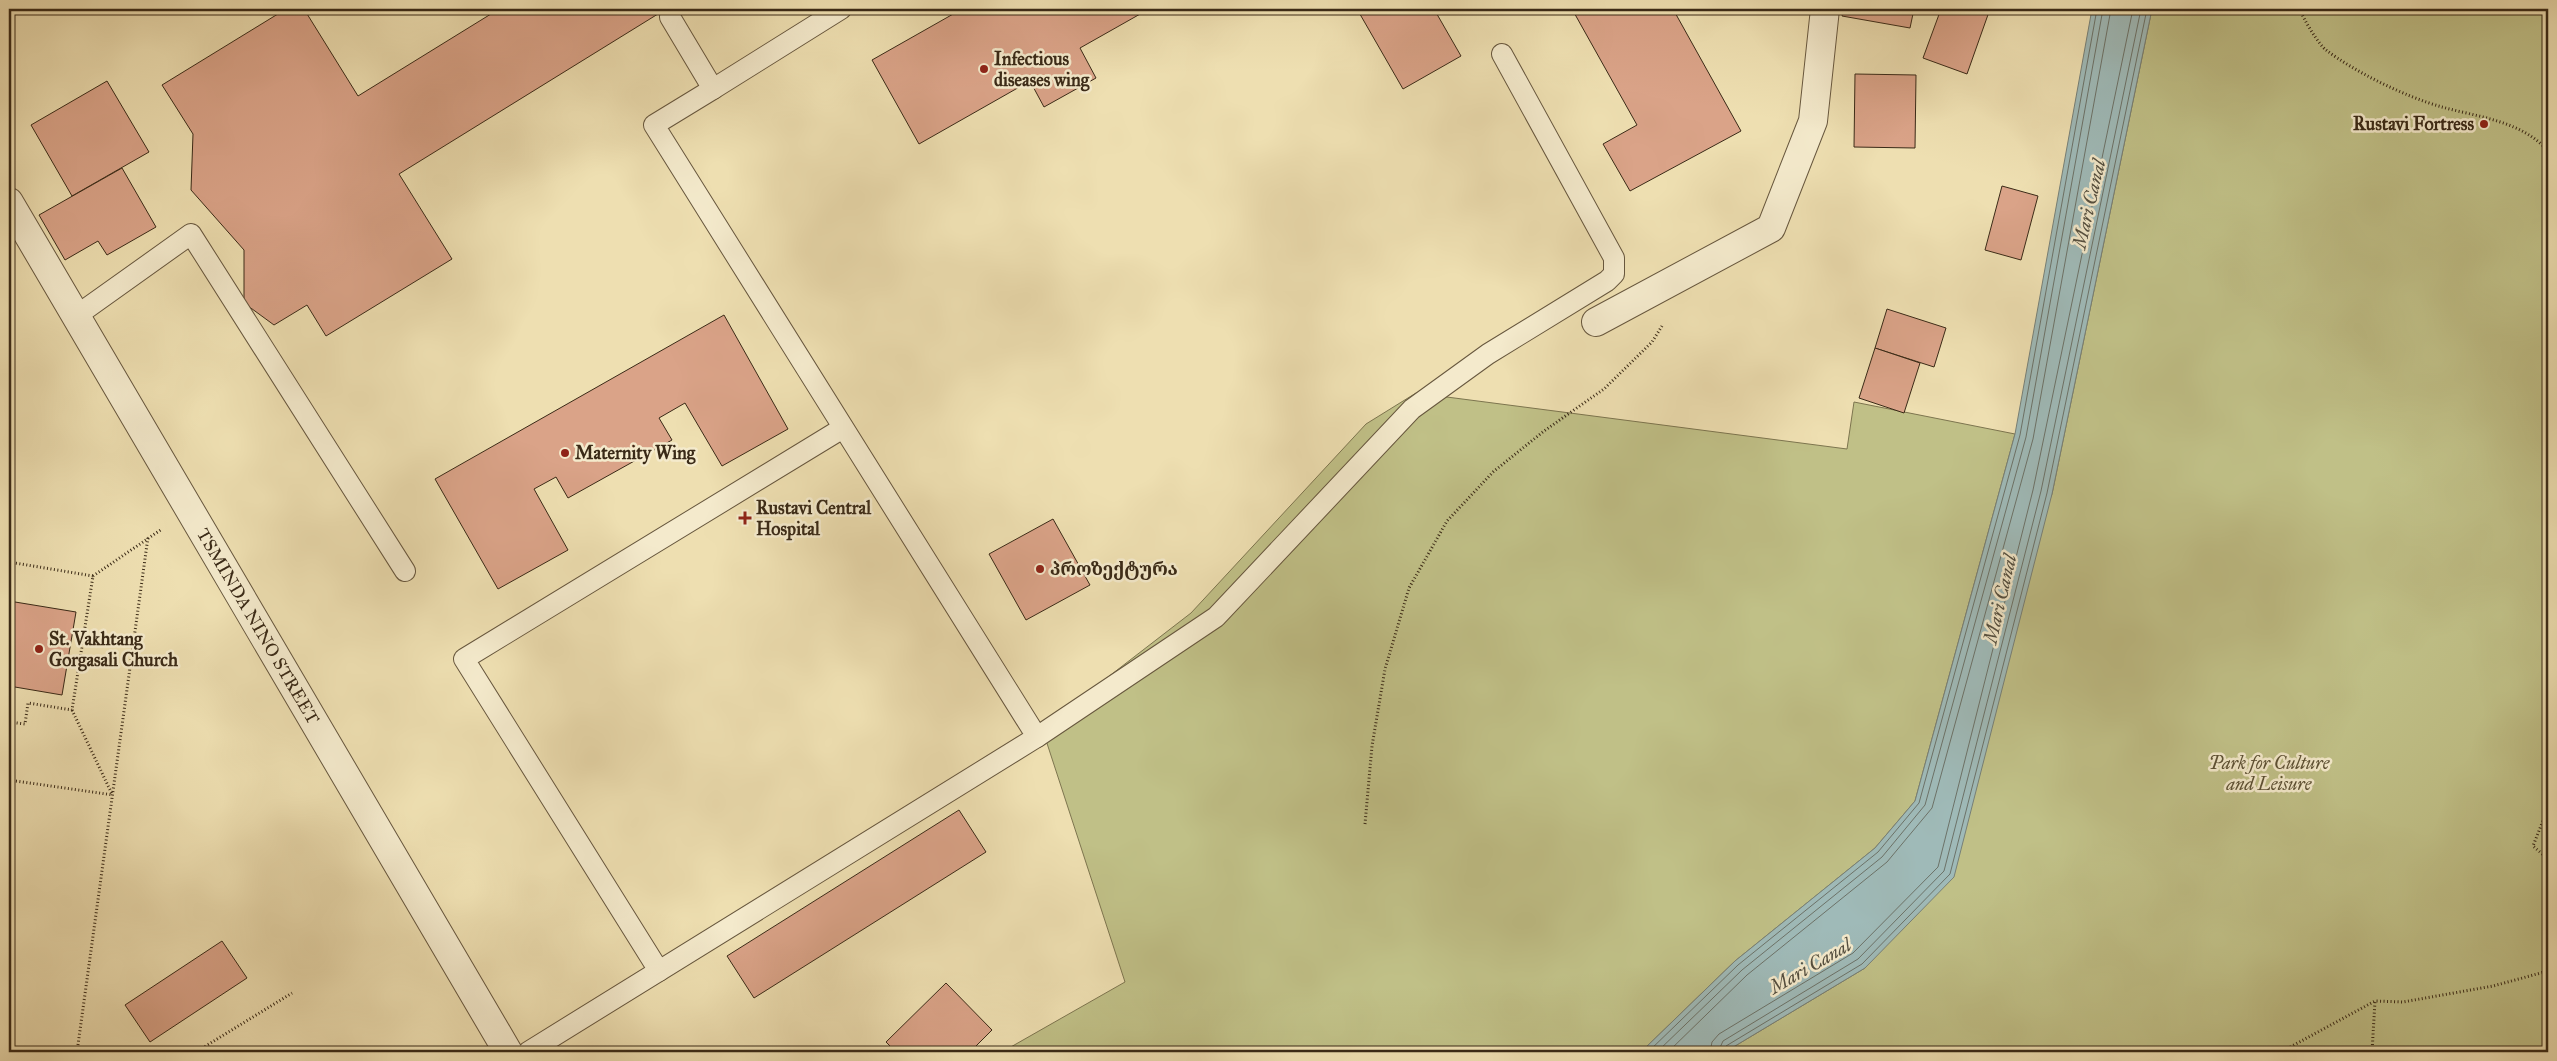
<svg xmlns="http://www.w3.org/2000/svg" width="2557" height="1061" viewBox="0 0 2557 1061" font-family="'IM FELL Great Primer','Noto Serif Georgian',serif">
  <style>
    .green { fill: #c0c087; stroke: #7d754f }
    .water { fill: #9fbab8; stroke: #778078 }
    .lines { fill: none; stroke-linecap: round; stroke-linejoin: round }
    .shore { stroke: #6c7268; stroke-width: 1 }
    .building { fill: #daa388; stroke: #3a2a17 }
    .service-casing { stroke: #67573e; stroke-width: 22 }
    .minor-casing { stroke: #67573e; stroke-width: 30 }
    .path { stroke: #3a2a17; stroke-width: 3; stroke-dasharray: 1 2.5; stroke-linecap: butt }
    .service { stroke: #f4eacc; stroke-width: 20 }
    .minor { stroke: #f4eacc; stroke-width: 28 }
    .poi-dot { fill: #8f2418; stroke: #f4eacc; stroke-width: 2 }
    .labels { text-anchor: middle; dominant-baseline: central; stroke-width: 5; stroke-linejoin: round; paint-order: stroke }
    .poi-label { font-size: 18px; font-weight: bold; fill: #3a2a17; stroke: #f4eacc; text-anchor: start }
    .street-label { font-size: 18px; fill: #3a2a17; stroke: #f4eacc }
    .park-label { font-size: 18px; font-style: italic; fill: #5c5033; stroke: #f4eacc }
    .water-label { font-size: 19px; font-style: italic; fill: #534e3f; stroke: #f4eacc }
  </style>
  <rect width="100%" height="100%" fill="#eedfb1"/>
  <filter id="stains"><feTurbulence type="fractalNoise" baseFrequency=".004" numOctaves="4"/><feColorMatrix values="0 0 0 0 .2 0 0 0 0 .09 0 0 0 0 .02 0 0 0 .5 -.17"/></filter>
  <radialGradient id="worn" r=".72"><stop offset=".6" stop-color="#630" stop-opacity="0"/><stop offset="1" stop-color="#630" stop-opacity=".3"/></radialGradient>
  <g class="green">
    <polygon points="2152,9 2548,9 2548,1052 1725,1052 1865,968 2052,494"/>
    <polygon points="1416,393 1847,449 1854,402 2015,434 1915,801 1875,848 1735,961 1641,1052 1002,1052 1125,982 1042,728 1191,613 1366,424"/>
  </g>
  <polygon class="water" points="2092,9 2152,9 2052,494 1954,877 1865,968 1725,1052 1641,1052 1735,961 1875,848 1915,801 2015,434"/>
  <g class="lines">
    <g class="shore">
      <polyline points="1648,1052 1738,965 1878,852 1919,803 2020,435 2097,9"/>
      <polyline points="1657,1052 1742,970 1882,857 1925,805 2026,437 2103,9"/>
      <polyline points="1668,1052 1747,975 1887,862 1932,808 2033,439 2111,9"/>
      <polyline points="1710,1052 1712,1042 1719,1034 1853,953 1938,867 2033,490 2133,9"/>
      <polyline points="1718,1052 1723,1041 1858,959 1944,871 2041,491 2141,9"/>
      <polyline points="1724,1052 1726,1046 1862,964 1950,874 2047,493 2147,9"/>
    </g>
  </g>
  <g class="building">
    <polygon points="286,9 304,9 358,96 499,9 666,9 399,174 452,259 326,336 307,305 274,325 244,303 244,250 191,190 193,134 162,85"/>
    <polygon points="962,9 1149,9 1080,48 1096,78 1044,107 1030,81 919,144 872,60"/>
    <polygon points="1357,9 1434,9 1461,56 1403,89"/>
    <polygon points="1572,9 1673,9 1741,131 1630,191 1603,144 1637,125"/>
    <polygon points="1844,9 1914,9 1910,28 1842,16"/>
    <polygon points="1941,9 1990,9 1967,74 1923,58"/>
    <polygon points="1855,74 1916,75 1915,148 1854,147"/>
    <polygon points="107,81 149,152 72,196 31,125"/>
    <polygon points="122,168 156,227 107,255 98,241 65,260 39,215"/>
    <polygon points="2002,186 2038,196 2021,260 1985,250"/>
    <polygon points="1887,309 1946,328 1934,367 1875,348"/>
    <polygon points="724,315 788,429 722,466 685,403 659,418 672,440 568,498 556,477 534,489 568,550 498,589 435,479"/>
    <polygon points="1875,348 1920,363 1904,413 1859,398"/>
    <polygon points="1053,519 1090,585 1026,620 989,554"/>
    <polygon points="9,601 76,612 62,695 9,686"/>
    <polygon points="959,810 986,852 754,998 727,956"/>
    <polygon points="222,941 247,978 150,1042 125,1005"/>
    <polygon points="946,983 992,1030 970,1052 896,1052 886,1042"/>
  </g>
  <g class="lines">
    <g class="service-casing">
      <g id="service">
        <polyline points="713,89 841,9"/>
        <polyline points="76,316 191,234 405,571"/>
        <polyline points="1037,737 1216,617 1412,409 1488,354 1607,281 1614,274 1614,258 1502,54"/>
        <polyline points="659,971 464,659 843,428"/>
        <polyline points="528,1052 1037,737 654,125 713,89 670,17"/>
      </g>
    </g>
    <g class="minor-casing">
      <g id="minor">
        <path id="s1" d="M9,202l499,850"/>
        <polyline points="1596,322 1771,228 1813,121 1825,9"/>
      </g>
    </g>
    <g class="path">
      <path d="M2300,9c2,8 19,36 26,41 29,22 80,47 116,57 36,10 80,14 106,44"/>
      <polyline points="9,562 93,576 72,710 28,703 25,724 9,722"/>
      <polyline points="93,576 162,529"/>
      <polyline points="72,710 112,794"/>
      <polyline points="9,780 113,795"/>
      <polyline points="2548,808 2533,846 2548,859"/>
      <polyline points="1365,824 1372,746 1385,669 1409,588 1447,521 1493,472 1544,431 1604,389 1652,342 1662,326"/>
      <polyline points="77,1052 148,537"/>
      <polyline points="196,1052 292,993"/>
      <polyline points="2281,1052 2375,1001 2403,1002 2493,986 2548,971"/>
      <polyline points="2372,1052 2375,1001"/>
    </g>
    <use href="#service" class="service"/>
    <use href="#minor" class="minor"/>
  </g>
  <g class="poi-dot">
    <circle cx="984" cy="69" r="5"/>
    <circle cx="2484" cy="124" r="5"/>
    <circle cx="565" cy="453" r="5"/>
    <path d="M742.5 510.5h5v5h5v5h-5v5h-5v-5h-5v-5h5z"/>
    <circle cx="1040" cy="569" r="5"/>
    <circle cx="39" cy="649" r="5"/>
  </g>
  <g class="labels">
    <g class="poi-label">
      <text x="994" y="59">Infectious<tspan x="994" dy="21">diseases wing</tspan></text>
      <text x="2474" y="124" text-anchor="end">Rustavi Fortress</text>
      <text x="575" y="453">Maternity Wing</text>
      <text x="756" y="508">Rustavi Central<tspan x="756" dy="21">Hospital</tspan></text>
      <text x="1050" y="569">პროზექტურა</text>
      <text x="49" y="639">St. Vakhtang<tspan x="49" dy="21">Gorgasali Church</tspan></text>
    </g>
    <g class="street-label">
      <text stroke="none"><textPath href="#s1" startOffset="492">TSMINDA NINO STREET</textPath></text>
    </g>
    <g class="park-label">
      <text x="2269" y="763">Park for Culture<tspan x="2269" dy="21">and Leisure</tspan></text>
    </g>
    <g class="water-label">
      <text transform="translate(2089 204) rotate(-77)">Mari Canal</text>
      <text transform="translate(2000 599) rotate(-77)">Mari Canal</text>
      <text transform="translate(1810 966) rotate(-30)">Mari Canal</text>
    </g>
  </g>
  <rect width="2557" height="1061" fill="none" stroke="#eedfb1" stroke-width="30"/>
  <rect x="10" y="10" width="2537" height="1041" fill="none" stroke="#3a2a17" stroke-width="2.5"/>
  <rect x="15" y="15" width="2527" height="1031" fill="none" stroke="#3a2a17"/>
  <rect width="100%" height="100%" filter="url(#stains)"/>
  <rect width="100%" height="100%" fill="url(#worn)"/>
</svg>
